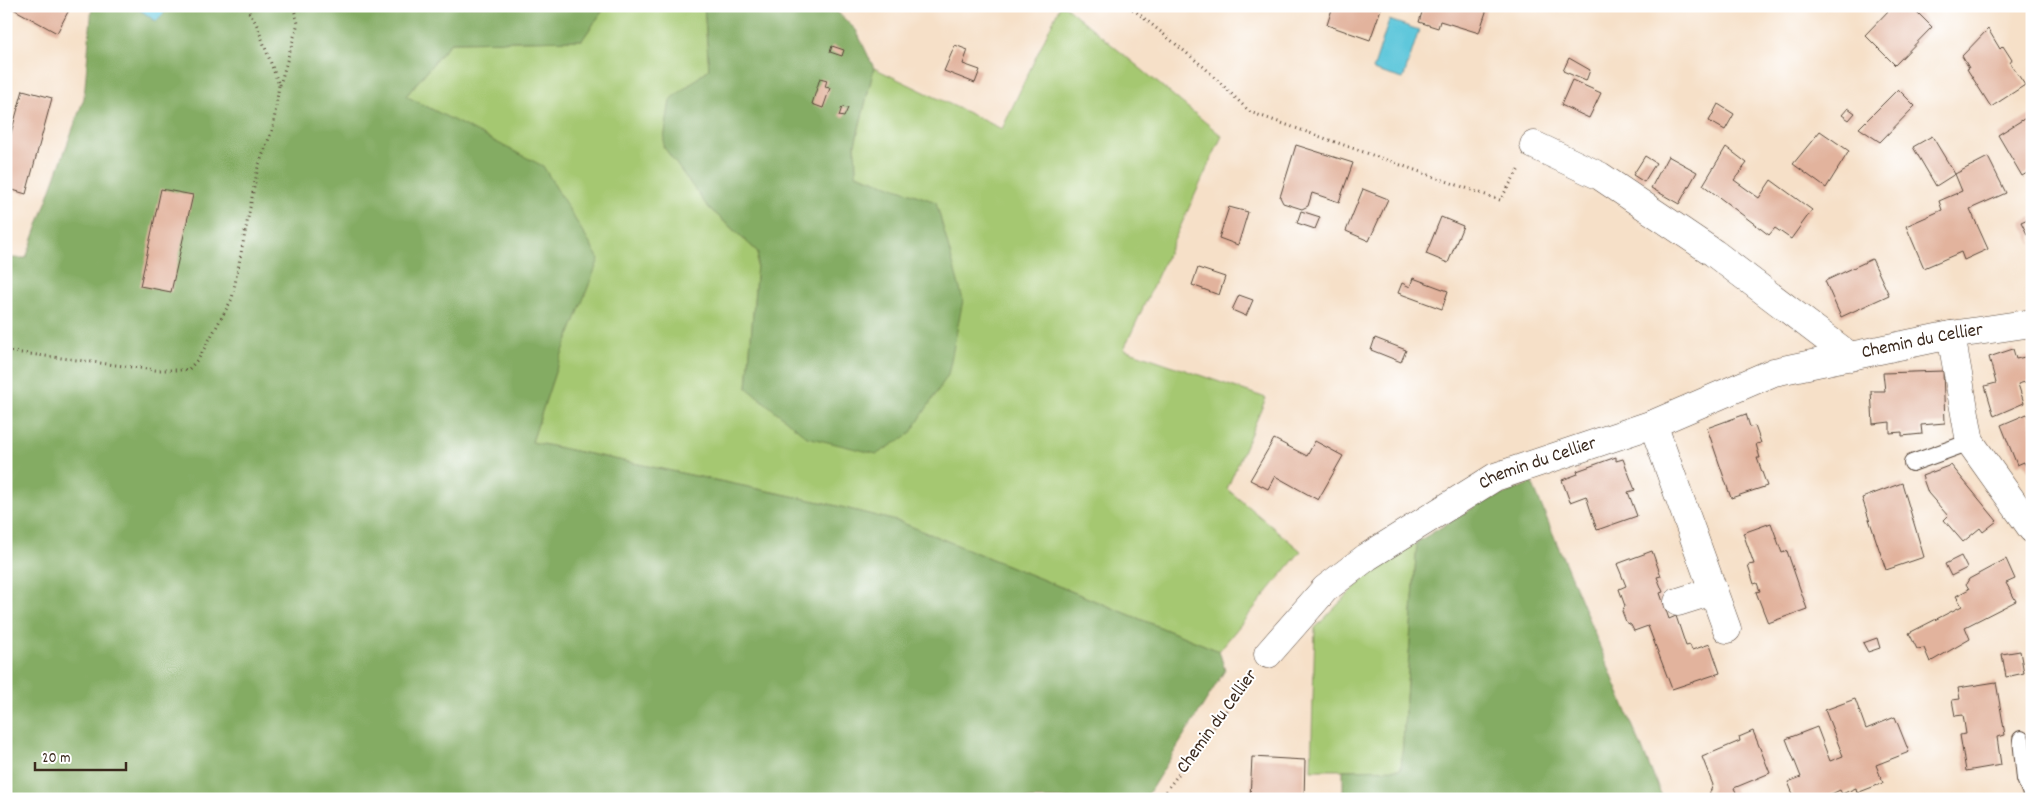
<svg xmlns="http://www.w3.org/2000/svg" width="2038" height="805" viewBox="0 0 2038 805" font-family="Dekko,sans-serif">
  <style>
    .green { fill: #a5c871; stroke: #707948 }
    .forest { fill: #84ac63; stroke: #606b40 }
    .water { fill: #5fc7db; stroke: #4d787c }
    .building { fill: #e2b39d }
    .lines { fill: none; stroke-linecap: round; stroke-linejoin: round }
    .lane-casing { stroke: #574538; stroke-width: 18 }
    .street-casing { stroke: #574538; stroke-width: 29 }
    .path { stroke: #574538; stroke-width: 3; stroke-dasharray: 1 4; stroke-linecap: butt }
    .lane { stroke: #fff; stroke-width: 16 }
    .street { stroke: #fff; stroke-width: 28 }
    .labels { text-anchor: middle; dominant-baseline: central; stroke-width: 4; stroke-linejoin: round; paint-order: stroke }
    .street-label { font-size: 19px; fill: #3b2a1e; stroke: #fff }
  </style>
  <rect width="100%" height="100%" fill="#fff"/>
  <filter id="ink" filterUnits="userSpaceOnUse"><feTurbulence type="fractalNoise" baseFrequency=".02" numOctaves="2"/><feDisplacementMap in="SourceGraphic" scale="10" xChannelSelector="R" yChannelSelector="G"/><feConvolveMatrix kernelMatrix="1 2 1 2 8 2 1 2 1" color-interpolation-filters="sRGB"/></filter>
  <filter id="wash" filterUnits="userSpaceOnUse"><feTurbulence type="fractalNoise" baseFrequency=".0096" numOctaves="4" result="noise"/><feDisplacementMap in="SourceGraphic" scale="20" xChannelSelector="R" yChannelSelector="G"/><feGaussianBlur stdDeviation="1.12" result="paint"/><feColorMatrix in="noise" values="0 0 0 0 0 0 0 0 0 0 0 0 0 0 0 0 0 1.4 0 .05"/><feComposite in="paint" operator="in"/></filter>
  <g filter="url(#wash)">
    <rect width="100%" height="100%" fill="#f6e0c8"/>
    <g class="green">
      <polygon points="606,6 704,6 709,69 670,100 707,206 758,252 747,388 936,203 856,174 855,144 874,68 1002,129 1060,6 1065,6 1222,136 1124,349 1266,398 1227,489 1301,551 1219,651 900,522 825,503 532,442 555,372 406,96 451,42 582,40"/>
      <polygon points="1417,542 1401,770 1311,770 1315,628 1367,575"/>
    </g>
    <g class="forest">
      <polygon points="92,6 134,6 156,21 171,6 606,6 582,40 451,42 406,96 543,166 599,259 555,372 532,442 825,503 900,522 1219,651 1225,670 1145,799 6,799 6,258 26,258 84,98"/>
      <polygon points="704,6 831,6 856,30 874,68 855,144 856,174 936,202 963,300 948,375 910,434 877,454 807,437 747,388 758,252 707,206 663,146 670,100 709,69"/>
      <polygon points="1532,483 1663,799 1343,799 1343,770 1401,769 1417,542 1481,503"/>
    </g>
    <g class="water">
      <polygon points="134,6 171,6 156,21"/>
      <polygon points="1389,20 1419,30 1403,79 1373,70"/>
    </g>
    <g id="blocks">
      <g class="building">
        <polygon points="8,6 71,6 57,33"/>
        <polygon points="1333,6 1382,6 1370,40 1327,25"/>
        <polygon points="1415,6 1488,6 1479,33 1440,21 1438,28 1419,22 1423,9"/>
        <polygon points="1893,6 1911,6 1932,27 1895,65 1865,35"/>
        <polygon points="1988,29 2000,49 2003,46 2012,60 2010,63 2025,85 1991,107 1967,69 1969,68 1962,56"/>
        <polygon points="955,45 968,50 963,64 980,70 975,83 944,71"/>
        <polygon points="832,46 844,50 842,56 830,52"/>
        <polygon points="1569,58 1590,70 1586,81 1563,71"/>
        <polygon points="820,78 827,80 825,87 830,88 823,108 812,104"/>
        <polygon points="1572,80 1601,93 1589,118 1561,105"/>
        <polygon points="1898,89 1915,106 1880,142 1859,128"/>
        <polygon points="23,90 52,98 26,194 6,188 6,151"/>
        <polygon points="1718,104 1734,114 1725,130 1709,121"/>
        <polygon points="842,107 848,108 844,117 839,116"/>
        <polygon points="1848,108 1855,113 1849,120 1842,115"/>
        <polygon points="2032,114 2032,170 2022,176 1998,135"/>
        <polygon points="1820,131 1849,151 1826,188 1793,164"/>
        <polygon points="1932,136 1955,174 1936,186 1913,147"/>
        <polygon points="1296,145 1353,163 1339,202 1312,193 1308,206 1302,209 1283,203 1280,197"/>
        <polygon points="1726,147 1747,163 1734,180 1759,198 1771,180 1812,210 1791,239 1775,228 1769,235 1703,185"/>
        <polygon points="1645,156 1656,163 1644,182 1633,175"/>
        <polygon points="1668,156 1697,172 1679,204 1651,188"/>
        <polygon points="1988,157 2006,193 1970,209 1988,249 1964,260 1961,252 1924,268 1906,226 1942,210 1939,201 1962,191 1955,174"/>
        <polygon points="161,189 193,195 171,292 140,286"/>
        <polygon points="1363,189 1388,199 1369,241 1346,231"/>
        <polygon points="1229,207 1248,212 1238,245 1219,238"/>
        <polygon points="1301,211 1320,217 1315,229 1297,223"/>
        <polygon points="1441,217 1463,226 1448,263 1426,254"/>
        <polygon points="2032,217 2032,244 2021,222"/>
        <polygon points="1872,259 1889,295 1841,317 1825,281"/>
        <polygon points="1198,268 1225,277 1219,295 1192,285"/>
        <polygon points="1413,278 1448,291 1442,309 1398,293 1402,283 1410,287"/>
        <polygon points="1239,295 1253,300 1246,316 1232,310"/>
        <polygon points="1375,338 1406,350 1401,362 1371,350"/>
        <polygon points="2013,349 2016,359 2029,356 2032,380 2018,384 2024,403 1994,416 1985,386 1996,383 1989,357"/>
        <polygon points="1943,371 1945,423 1921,425 1922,434 1902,436 1902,432 1890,433 1890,422 1873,424 1871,391 1885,391 1883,373"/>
        <polygon points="1746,414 1750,427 1755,426 1761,443 1756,444 1760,458 1757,458 1767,486 1731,498 1707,428"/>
        <polygon points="2027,414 2032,427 2032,473 2030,474 2024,462 2017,465 2001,425"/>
        <polygon points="1274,439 1307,456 1315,441 1343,456 1318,500 1275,476 1268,489 1250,480"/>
        <polygon points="1616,457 1616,461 1623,459 1635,490 1628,492 1637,516 1597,530 1586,496 1570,502 1562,480 1578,474 1577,471"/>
        <polygon points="1951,465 1997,521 1983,532 1980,528 1963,542 1944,520 1948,516 1928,493 1922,476"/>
        <polygon points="1902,483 1924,557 1886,570 1862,498"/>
        <polygon points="1771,523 1782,553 1787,551 1807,609 1768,623 1756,592 1760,591 1757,583 1754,584 1748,565 1754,564 1743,533"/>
        <polygon points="1652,551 1661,576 1657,577 1663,592 1660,593 1669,619 1676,616 1686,646 1690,645 1692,650 1710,644 1720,673 1672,689 1648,626 1634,631 1631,625 1626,622 1622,611 1625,606 1619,589 1626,586 1617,564"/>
        <polygon points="1961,556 1967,568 1951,576 1945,564"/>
        <polygon points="2006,559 2015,579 2006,583 2016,601 1965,627 1970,639 1930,662 1924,648 1917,649 1909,633 1962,606 1956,596 1969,589 1966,584 1969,579"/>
        <polygon points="1877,638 1880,648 1868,652 1863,643"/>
        <polygon points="2020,651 2024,673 2006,677 2002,654"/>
        <polygon points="1996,682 2005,735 1997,737 2001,765 1966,771 1960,735 1966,734 1963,715 1955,716 1952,700 1960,699 1958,688"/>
        <polygon points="1855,699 1866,729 1895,717 1909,752 1876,765 1883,783 1857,793 1856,788 1842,794 1840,790 1821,799 1795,799 1788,782 1801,777 1786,739 1817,727 1830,761 1843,756 1825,710"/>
        <polygon points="1753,731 1770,773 1734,788 1739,799 1707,799 1713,785 1702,757 1740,741 1739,737"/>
        <polygon points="1252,757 1305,760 1304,799 1250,799"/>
      </g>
    </g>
  </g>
  <g filter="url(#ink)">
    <use href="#blocks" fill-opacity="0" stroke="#574538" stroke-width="1"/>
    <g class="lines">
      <g class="lane-casing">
        <g id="lane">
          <polyline points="1912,463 1970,442"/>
          <polyline points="2021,739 2025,779 2032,796"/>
        </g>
      </g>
      <g class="street-casing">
        <g id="street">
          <polyline points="1534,145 1600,176 1714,253 1851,357"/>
          <polyline points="1951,335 1970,442 2032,529"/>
          <polyline points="1653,424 1727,629"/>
          <polyline points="1678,602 1713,591"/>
          <path id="s1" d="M1268,654l57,-65 42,-32 128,-80 158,-53 121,-52 177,-37 81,-12"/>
        </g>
      </g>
      <g class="path">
        <polyline points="1129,6 1205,68 1250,112 1500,200 1519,169"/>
        <polyline points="280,85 298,23 293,6"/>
        <polyline points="6,351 155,370 188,370 199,358 232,299 258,167 273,128 279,85 256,23 245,6"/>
        <polyline points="1160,799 1251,677"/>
      </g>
      <use href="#lane" class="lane"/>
      <use href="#street" class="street"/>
    </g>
  </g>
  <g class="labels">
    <g class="street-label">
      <text stroke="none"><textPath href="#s1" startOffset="740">Chemin du Cellier</textPath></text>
      <text stroke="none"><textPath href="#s1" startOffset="335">Chemin du Cellier</textPath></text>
      <text transform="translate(1218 722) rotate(-54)">Chemin du Cellier</text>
    </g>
  </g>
  <rect width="2038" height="805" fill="none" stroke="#fff" stroke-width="25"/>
  <path d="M35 762v8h91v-8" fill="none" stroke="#3b2a1e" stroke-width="2.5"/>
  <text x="42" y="762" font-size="15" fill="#3b2a1e" stroke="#ffffff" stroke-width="4" paint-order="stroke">20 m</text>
</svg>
